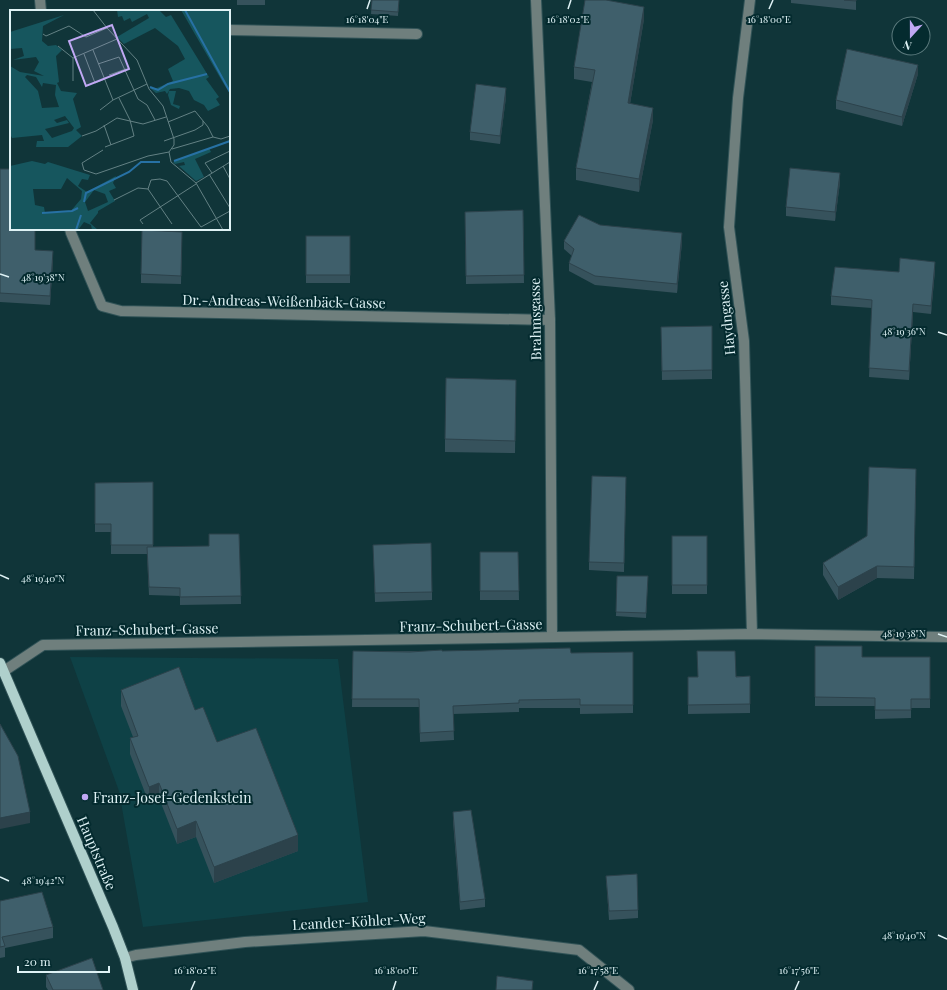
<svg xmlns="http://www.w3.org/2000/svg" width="947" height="990" viewBox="0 0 947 990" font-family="'Playfair Display',serif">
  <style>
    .built { fill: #0e4146 }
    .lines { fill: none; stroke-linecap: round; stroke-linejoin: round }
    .minor-casing { stroke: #315357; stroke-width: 12 }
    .major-casing { stroke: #315357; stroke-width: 12 }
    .minor { stroke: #6f7f7d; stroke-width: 10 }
    .major { stroke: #afd0cc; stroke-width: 10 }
    .wall { fill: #36525c }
    .shaded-wall { fill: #2c424b }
    .building { fill: #3f5f6b; stroke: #2c424b }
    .ticks { fill: none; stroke: #dff2f5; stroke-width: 1.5 }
    .poi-dot { fill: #c0a8f4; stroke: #042b2f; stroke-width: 1.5 }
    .labels { text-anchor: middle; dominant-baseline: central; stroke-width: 4; stroke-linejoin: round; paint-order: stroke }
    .street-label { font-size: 14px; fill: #dff2f5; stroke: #042b2f }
    .poi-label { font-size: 14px; fill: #dff2f5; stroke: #042b2f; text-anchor: start }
    .inset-river { fill: none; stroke: #2771a4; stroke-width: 2 }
    .inset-road { fill: none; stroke: #638184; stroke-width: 1 }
    .view { fill: #c0a8f4; fill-opacity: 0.15; stroke: #c0a8f4; stroke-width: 2 }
    .inset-edge { fill: none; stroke: #dff2f5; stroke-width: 2 }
    .ticks-label { font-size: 10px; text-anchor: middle; fill: #dff2f5; stroke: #042b2f; stroke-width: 4; stroke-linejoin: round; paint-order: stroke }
  </style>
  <rect width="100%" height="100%" fill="#103539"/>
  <polygon class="built" points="70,657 338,659 368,902 143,927 119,791"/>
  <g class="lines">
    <g class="minor-casing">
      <g id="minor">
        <polyline points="40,0 41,11"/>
        <polyline points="536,0 550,320 552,637"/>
        <polyline points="750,0 738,98 729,227 744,341 752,634"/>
        <polyline points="229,30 417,34"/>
        <polyline points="70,229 71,233 102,306 121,311 550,320"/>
        <polyline points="4,671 43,645 752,634 947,637"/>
        <polyline points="125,958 136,955 245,942 424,931 579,950 629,990"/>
      </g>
    </g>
    <g class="major-casing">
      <polyline id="major" points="0,663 113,927 125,958 133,990"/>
    </g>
    <use href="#minor" class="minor"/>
    <use href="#major" class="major"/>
  </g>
  <g class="wall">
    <rect x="237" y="0" width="28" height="5"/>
    <polygon points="372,0 399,0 398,16 371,14"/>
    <polygon points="791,0 856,0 856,10 791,3"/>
    <polygon points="644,19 630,104 653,120 639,192 576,180 576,168 592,82 574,79 574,67"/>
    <polygon points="918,74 902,126 836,109 836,100"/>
    <polygon points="506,97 500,144 470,140 470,132"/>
    <polygon points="0,169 35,250 53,260 50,305 0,302"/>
    <polygon points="840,182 835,221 786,216 786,207"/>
    <polygon points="523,210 524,283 466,284 465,212"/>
    <polygon points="600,225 682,242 677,293 595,285 569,271 569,263 572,256 564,249 564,241"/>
    <polygon points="182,232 181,284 141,283 141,274"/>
    <rect x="306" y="236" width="44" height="47"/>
    <polygon points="935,270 931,314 913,312 909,380 869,377 872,308 831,305 831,296 899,272"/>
    <polygon points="712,326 712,379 662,380 661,327"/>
    <polygon points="516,392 515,453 445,452 445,439"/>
    <polygon points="916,481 914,579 877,578 838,600 823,575 823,563 867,536"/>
    <polygon points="153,482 153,547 209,546 239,534 241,604 180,605 180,596 149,595 147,554 111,554 111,532 95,532 95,483"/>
    <polygon points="626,486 624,572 589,570 589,562"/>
    <rect x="672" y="536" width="35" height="58"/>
    <polygon points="373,545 432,592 432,600 375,602"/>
    <polygon points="480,552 518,552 519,600 480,600"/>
    <polygon points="617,576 648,576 646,618 616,616"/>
    <polygon points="815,646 862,657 930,657 930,708 911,708 911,718 875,719 875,706 815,706"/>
    <polygon points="353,651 442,651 571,653 633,652 633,713 580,714 580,708 519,708 519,712 453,714 454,740 420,742 419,707 352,707"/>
    <polygon points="750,676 750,713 688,714 688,677"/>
    <polygon points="121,690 195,710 217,742 298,851 214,883 196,837 177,844 159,798 149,803 130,754 130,738 133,737 121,706"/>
    <polygon points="453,812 485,899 485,907 460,910 453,821"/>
    <polygon points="606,876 638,910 638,918 609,920"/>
    <polygon points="0,901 53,927 53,938 5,948 5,957 0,958"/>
    <polygon points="46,975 103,990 48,990 46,987"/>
  </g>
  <g class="shaded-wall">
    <polygon points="644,7 644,19 628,116 628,103"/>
    <polygon points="918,65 918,74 902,126 902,117"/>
    <polygon points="506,88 506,97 500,144 500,136"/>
    <polygon points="653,108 653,120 639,192 639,179"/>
    <polygon points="840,173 840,182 835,221 835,212"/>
    <polygon points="682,233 682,242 677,293 677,284"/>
    <polygon points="53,251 53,260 50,305 50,296"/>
    <polygon points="935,262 935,270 931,314 931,306"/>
    <polygon points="913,304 913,312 909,380 909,371"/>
    <polygon points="877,566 877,578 838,600 838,587"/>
    <polygon points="159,783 159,798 149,803 149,787"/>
    <polygon points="30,812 30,823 0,829 0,818"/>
    <polygon points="196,821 196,837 177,844 177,829"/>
    <polygon points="298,835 298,851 214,883 214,867"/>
  </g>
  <g class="building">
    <polygon points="372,0 399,0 398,12 371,10"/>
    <polygon points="585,0 606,0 644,7 628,103 653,108 639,179 576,168 595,70 574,67"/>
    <polygon points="844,0 856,0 856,1"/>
    <polygon points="847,49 918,65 902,117 836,100"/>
    <polygon points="476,84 506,88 500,136 470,132"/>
    <polygon points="790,168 840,173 835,212 786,207"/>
    <polygon points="0,169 11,169 11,229 35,229 35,250 53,251 50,296 0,293"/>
    <polygon points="523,210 524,275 466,276 465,212"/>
    <polygon points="579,215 600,225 682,233 677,284 595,276 569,263 574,249 564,241"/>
    <polygon points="142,230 182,232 181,276 141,274"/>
    <rect x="306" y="236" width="44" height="39"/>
    <polygon points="900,258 935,262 931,306 913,304 909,371 869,368 872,300 831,296 835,267 899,272"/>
    <polygon points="712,326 712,370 662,371 661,327"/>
    <polygon points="446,378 516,380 515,441 445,439"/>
    <polygon points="869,467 916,469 914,567 877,566 838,587 823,563 867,536"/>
    <polygon points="592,476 626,477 624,563 589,562"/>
    <polygon points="153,482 153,545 111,545 111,524 95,524 95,483"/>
    <polygon points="209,534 239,534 241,596 180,597 180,588 149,587 147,547 209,546"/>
    <rect x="672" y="536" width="35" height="49"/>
    <polygon points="431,543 432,592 375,593 373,545"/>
    <polygon points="480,552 518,552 519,591 480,591"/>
    <polygon points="617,576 648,576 646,613 616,612"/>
    <polygon points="815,646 862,646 862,657 930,657 930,699 911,699 911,710 875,710 875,698 815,697"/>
    <polygon points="570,648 571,653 633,652 633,705 580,705 580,699 519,700 519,703 453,706 454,731 420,733 419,699 352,699 353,651 410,652 442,650 442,651"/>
    <polygon points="697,651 735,651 736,677 750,676 750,704 688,705 688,677 698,677"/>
    <polygon points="179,667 195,710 203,707 217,742 256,728 298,835 214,867 196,821 177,829 159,783 149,787 130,738 138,736 121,690"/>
    <polygon points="0,724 18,756 30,812 0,818"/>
    <polygon points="471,810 485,899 460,902 453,812"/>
    <polygon points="637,874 638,910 609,911 606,876"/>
    <polygon points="42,892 53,927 2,937 5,946 0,947 0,901"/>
    <polygon points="92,958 103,990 53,990 46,975"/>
    <polygon points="497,976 533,981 532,990 496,990"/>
  </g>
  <path class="ticks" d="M367,9l3,-9M568,9l3,-9M769,9l4,-9M0,274l9,3M938,332l9,3M0,575l9,4M938,634l9,3M0,877l9,4M938,935l9,4M191,990l4,-9M393,990l3,-9M594,990l4,-9M795,990l4,-9"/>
  <circle class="poi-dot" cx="85" cy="797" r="4"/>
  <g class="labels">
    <g class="street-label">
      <text transform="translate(284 301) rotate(1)">Dr.-Andreas-Weißenbäck-Gasse</text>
      <text transform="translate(726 318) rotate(-96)">Haydngasse</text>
      <text transform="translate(535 319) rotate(-91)">Brahmsgasse</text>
      <text transform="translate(471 625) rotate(-1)">Franz-Schubert-Gasse</text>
      <text transform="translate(147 629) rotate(-1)">Franz-Schubert-Gasse</text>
      <text transform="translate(97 853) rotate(67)">Hauptstraße</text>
      <text transform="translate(359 921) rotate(-3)">Leander-Köhler-Weg</text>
    </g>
    <g class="poi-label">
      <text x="93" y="797">Franz-Josef-Gedenkstein</text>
    </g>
  </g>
  <g transform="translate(10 10)">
    <rect width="220" height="220" fill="#103539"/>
    <path d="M107,0h42l7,7 5,-2 38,62 -3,2 13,18 -3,2 4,6 -12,6 -4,-6 -10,-5 -5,-9 -10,-3 -9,1 -3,5 -2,-3 -9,2 -6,-5h7l16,-7 -5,-12 17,-10 -7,-13 -23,-18 -31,16 -7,-7 32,-19 -2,-4 -15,8 -2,-4 -6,3 -2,-5 -4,1zM171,0h49v84l-8,-13zM54,5l-21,11 -1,15 6,5 8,-1 6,5 -6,6 3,26 -2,1 4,8 16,2 -4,6 8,28 -5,3 6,6 -14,11h-32l1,-6h7l-2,-6 -30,3 -2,-4v-68l10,6 24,4 -10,-5 5,-9 -3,-5 -23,3 11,-4 -2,-8 -12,1v-17zM17,65l9,2 6,10 1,-4 13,2 -1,10 4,12 -17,1 -4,-17 -13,-14zM55,106l9,12 -2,3 -20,7 -7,-9 24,-6 -2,-3 -10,3 -3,-3zM159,81h7l-3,13 7,2 -1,3 -8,-4 -3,-10zM199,138l2,4 -16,7 9,18 -8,4 -17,-15 6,-1 -1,-3 -9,2 -2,-2zM22,151l13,3 3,-2 42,13 -2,5 -6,-1 -4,7 9,6 29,-16 -3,7 3,5 -7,3 6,10 -17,10v2l-8,10 8,7h-6l-1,-5 -7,-3 -6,8h-68v-64zM57,168l15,13 -1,8 -11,13 -25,1 -1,-6 -9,-2 -2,-16h28zM84,180l11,4 3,8 -20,9 -3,-9z" fill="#16565e" fill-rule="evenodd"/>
    <path class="inset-river" d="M175,0l45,82M140,77l8,3 10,-6 39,-10M164,151l56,-20M74,192l2,-9 43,-21 12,-10h19M32,203l30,-2 6,-3M66,220l5,-15"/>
    <path class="inset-road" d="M83,0l14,18 30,32 12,29 14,17 11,33v6l-5,7 2,10 25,21 27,47M33,24l3,2 23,-10 17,11 21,-9M48,36l15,12M83,40l20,50M74,44l11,29 10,-4M88,54l21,-7 19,42 9,6 8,15M99,65l17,-6M63,71v-23l44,-19M90,100l13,-10 34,-16M158,112l27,-11 13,16 5,10M94,115l7,20M72,126l14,-5 21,-13 26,6 23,-7M154,131l31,-11 8,-5v-4M95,137l29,-11 -4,-16 -11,-22M162,139l41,-12 8,2 9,-3M93,140l-21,13 2,7 12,4 52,-18 21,-4M213,156l7,13M202,163l-7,-10 25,-12M199,164l21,34M186,173l34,-21M138,179l3,-9 9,-1 7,2 34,46 29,-16M104,190l24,-12 10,1 24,35M133,214l-3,-4 56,-36"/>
    <path class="view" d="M102,15l17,44 -43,17 -17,-45z"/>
    <rect width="220" height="220" class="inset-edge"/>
  </g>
  <g class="ticks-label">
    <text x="367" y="23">16°18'04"E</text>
    <text x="568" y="23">16°18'02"E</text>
    <text x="769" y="23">16°18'00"E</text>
    <text x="43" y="281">48°19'38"N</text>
    <text x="904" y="335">48°19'36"N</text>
    <text x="43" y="582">48°19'40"N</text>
    <text x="904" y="637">48°19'38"N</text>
    <text x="43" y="884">48°19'42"N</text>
    <text x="904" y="939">48°19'40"N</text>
    <text x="195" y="974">16°18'02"E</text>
    <text x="396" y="974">16°18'00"E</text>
    <text x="598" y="974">16°17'58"E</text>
    <text x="799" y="974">16°17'56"E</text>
  </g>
  <g transform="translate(911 36) rotate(201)"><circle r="19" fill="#042b2f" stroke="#5c7b7e"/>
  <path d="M0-3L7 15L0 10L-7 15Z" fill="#c0a8f4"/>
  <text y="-6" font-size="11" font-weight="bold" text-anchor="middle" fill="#dff2f5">N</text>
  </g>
  <path d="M18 966v6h91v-6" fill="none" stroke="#dff2f5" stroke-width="2"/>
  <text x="24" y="966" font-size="12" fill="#dff2f5" stroke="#042b2f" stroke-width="3" paint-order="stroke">20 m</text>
</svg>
